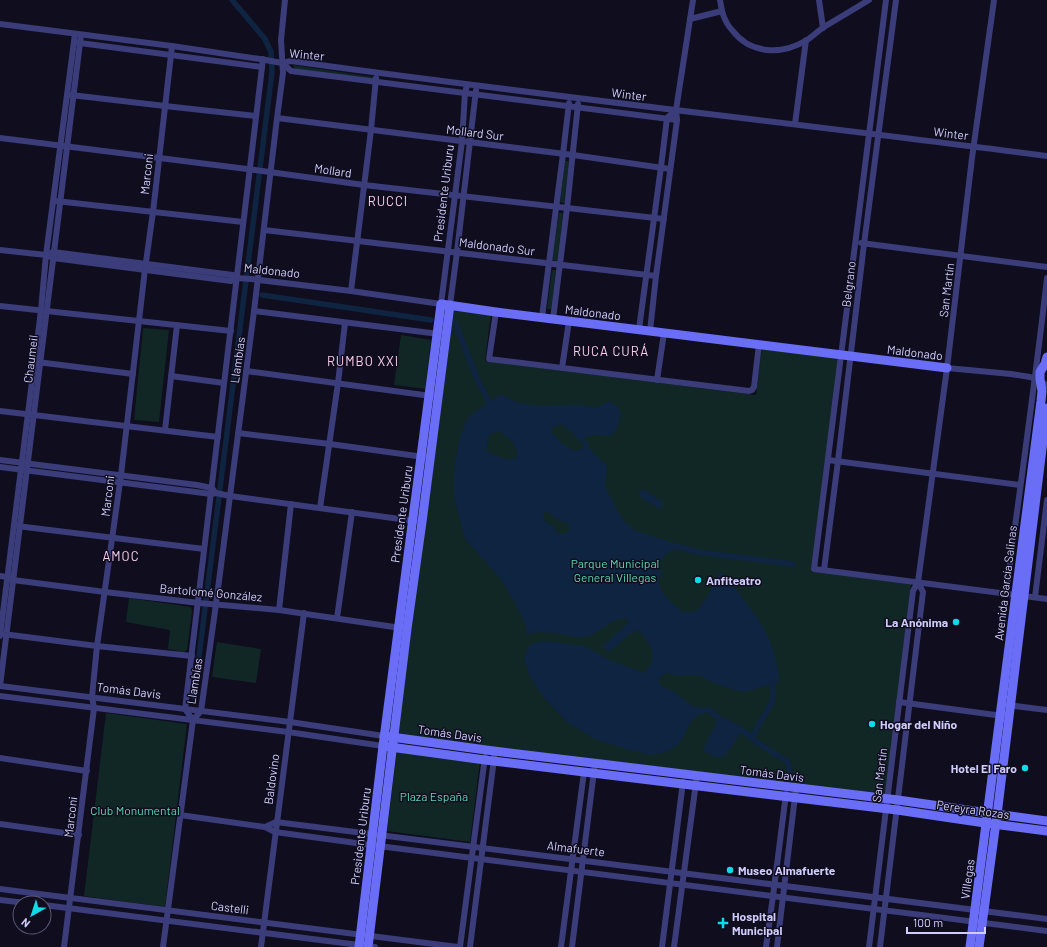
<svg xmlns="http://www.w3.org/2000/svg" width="1047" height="947" viewBox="0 0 1047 947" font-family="Barlow,sans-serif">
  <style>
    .green { fill: #112725 }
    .water { fill: #0f2441; fill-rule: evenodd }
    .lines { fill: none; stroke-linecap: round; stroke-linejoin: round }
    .canal { stroke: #0f2441; stroke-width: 5.5 }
    .street { stroke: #3b3c7a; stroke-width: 6 }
    .secondary { stroke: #6a6df6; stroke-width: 9 }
    .poi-dot { fill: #0ddce8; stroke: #0f0d1e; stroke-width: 1.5 }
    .labels { text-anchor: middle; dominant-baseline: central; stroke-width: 3; stroke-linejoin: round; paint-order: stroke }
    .street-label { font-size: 12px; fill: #d0cdfc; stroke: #0f0d1e }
    .park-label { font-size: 12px; fill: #5ed7b3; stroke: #0f0d1e }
    .poi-label { font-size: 12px; font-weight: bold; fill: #d0cdfc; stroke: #0f0d1e; text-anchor: start }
    .neighbourhood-label { font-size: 13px; letter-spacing: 1px; fill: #fccfee; stroke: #0f0d1e }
  </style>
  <rect width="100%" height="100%" fill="#0f0d1e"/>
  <g class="green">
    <polygon points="293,65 373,77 373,81 295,69"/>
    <polygon points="565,161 569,161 564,203 560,202"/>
    <polygon points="559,213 563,213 557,261 552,260"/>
    <polygon points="552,270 556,270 551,309 547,309"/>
    <polygon points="454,309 491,313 485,361 756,395 762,347 839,357 811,570 911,584 886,796 397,735"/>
    <polygon points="143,328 169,330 159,422 134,420"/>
    <polygon points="401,335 431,340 425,389 394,385"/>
    <polygon points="129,598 191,607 192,611 187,650 184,652 168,649 170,630 126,622"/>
    <polygon points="217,642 261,649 256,683 212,677"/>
    <polygon points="106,713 187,724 165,907 84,896"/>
    <polygon points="397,750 480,761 470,842 387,831"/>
  </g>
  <g class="water">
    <path d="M502,394c22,17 53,11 78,11 6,0 12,4 18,2 4,-1 7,-4 11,-6l8,5 4,7c-3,10 -2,17 -11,23 -9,-1 -18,-2 -26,2l6,11 17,17 -2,20 14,28 7,9 10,8 40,13 -1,6c-8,2 -12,7 -17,14l1,5 3,3 -3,5v9l8,12 15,14c4,0 9,1 12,0 11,-6 20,-29 25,-40l6,3 32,42 8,14 7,15 6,24 1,13 -6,1 -28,8 -11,-2 -27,-10 -8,-5 -20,1 -12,-3 -5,2 -4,6 2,4 14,7 17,13 7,3 7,-1 3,3 -2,2 -9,4 -6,5 -9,19 -7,7 -9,5 -14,3 -23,-5 -32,-10 -29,-17 -24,-25 -14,-21 -6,-18 3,-10 6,-6 12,-2 39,5 8,4 15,9 37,14c11,-11 11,-22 2,-34 -3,-4 -5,-7 -9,-9l-7,4 -21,18 -7,-5 27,-25 -2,-3c-13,-4 -26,13 -38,17 -10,4 -24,-2 -34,-3 -10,-1 -19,-1 -28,1l-1,-7 -4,-11 -7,-13 -14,-24 -36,-40 -11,-42v-25l5,-31 6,-18 6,-8 27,-19zM560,424c10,5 18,14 24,22 -10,12 -25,-5 -32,-13v-5zM498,431c10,6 20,13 19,26l-8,3c-7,-3 -19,-5 -23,-10l2,-5 -1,-5 4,-6zM546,511l14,10 8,2 2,7 -5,4h-4l-5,-2 -2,-6 -4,-1 -6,-5v-6z"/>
    <polygon points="643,489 664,503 659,509 638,495"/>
    <path d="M720,716l17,8 7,4 -20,29c-11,1 -13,-1 -21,-8l8,-16 4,-5 1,-7z"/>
  </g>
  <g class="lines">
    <g class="canal">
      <polyline points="262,295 431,320"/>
      <polyline points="455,323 478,381 489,402"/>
      <polyline points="676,546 697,552 793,564"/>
      <polyline points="194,697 272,72 271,52 265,39 232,0"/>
      <polyline points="708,710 718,717"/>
      <polyline points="742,730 758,743 788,762 790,772"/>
      <polyline points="752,737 772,702 773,695 773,684"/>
    </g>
    <g class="street">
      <polyline points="720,0 722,11"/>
      <polyline points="819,0 823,28"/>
      <polyline points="886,0 814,569 1047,599"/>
      <path d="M690,19l32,-8c2,7 5,14 10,19 19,25 50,25 75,10 6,-4 11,-9 17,-13 15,-9 30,-18 45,-27"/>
      <path d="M0,24l172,22 88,13 22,4 9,-2c252,35 504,62 756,95"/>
      <polyline points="77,42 80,43 262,67"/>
      <polyline points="282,63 291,71 677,120"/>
      <polyline points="71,95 165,106 256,116"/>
      <polyline points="277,118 573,155 670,169"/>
      <polyline points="795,124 806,40"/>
      <polyline points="0,138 255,170 364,185 664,219"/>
      <polyline points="56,201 243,222"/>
      <polyline points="264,230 656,276"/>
      <polyline points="861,243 1047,267"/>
      <polyline points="0,250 46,255"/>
      <polyline points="237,278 233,275 53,252 46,255 53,258 231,281 237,278 251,279 351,291 441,304 462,141 465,93 467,85"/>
      <polyline points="351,291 371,130 376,78"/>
      <polyline points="450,305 457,252 476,90"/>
      <polyline points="0,306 231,331"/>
      <polyline points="254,311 439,334"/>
      <polyline points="496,312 489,359 749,391 752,390 754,387 759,344"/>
      <polyline points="542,317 563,154 569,103"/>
      <polyline points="553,319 567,208 578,104"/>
      <polyline points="639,329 661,167 667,118 676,110"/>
      <polyline points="650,331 656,276 677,120 676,110 693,0"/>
      <polyline points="37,362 133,374"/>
      <polyline points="562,368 569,321"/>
      <polyline points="947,368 1011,374 1030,377 1041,381 1047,386"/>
      <polyline points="246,371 431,396"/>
      <polyline points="171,376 224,383"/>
      <polyline points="657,380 664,333"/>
      <polyline points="0,411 218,437"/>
      <polyline points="165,430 177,325"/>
      <polyline points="238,433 330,444 424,457"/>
      <polyline points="0,460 197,485 212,488 214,491"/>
      <polyline points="828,460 1020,485"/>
      <polyline points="0,467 211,494 216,493 230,496 415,521"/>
      <polyline points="320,508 338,383 345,323"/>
      <polyline points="17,526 204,549"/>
      <polyline points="824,570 838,461 864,244 896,0"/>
      <polyline points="0,576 7,577 13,580 105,592 199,603 279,610 401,628"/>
      <path d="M1006,594c14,-106 29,-210 41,-316"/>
      <polyline points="1035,597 1047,500"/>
      <polyline points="279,610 291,504"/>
      <polyline points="337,618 352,512"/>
      <polyline points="3,634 97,646 192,656"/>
      <polyline points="0,636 41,310 46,255 75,34"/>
      <polyline points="0,686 81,35"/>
      <polyline points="0,686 290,722 384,736"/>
      <polyline points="0,696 288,732 383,746"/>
      <polyline points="899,702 1003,716"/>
      <polyline points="1007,705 1047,710"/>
      <polyline points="193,720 185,709 263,59"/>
      <polyline points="0,758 87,771"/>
      <polyline points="180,815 265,827 275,832 371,845 1047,931"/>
      <polyline points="0,824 79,835"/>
      <polyline points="265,827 276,822 1047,919"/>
      <polyline points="0,889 458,947"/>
      <polyline points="0,900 26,903"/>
      <polyline points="44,905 375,947"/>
      <polyline points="64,947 94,708 92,697 97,646 121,475 145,269 153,212 172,46"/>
      <polyline points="163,947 193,720 201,711 216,604 254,311 277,118 283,73 281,40 285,0"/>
      <polyline points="261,947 304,613"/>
      <polyline points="460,947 485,757"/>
      <polyline points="470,947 495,751"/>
      <polyline points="561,947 584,772"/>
      <polyline points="572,947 595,763"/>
      <polyline points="662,947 683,782"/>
      <polyline points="674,947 697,775"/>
      <polyline points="766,947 773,896 786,794"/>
      <polyline points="777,947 796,788"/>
      <polyline points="869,947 913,591 918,582 947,368 972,158 994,0"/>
      <polyline points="880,947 923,592 918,582"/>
    </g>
    <g class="secondary">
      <polyline points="384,736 486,750 898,800 988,813 1047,821"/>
      <polyline points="383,746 485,760 897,810 985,823 1047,831"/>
      <polyline points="359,947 383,746 441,304 496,312 947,368"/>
      <polyline points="368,947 407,629 422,522 450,305"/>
      <polyline points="970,947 1041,401 1042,391 1040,379 1040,372 1045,364 1047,357"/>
      <polyline points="979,947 997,815 1047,408"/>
    </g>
  </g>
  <g class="poi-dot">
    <circle cx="698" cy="580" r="4"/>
    <circle cx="956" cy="622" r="4"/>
    <circle cx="872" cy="724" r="4"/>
    <circle cx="1025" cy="768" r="4"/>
    <circle cx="730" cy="870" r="4"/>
    <path d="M721 917h4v4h4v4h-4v4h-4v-4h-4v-4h4z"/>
  </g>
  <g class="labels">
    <g class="street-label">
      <text transform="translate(307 54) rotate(5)">Winter</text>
      <text transform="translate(629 94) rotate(7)">Winter</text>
      <text transform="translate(475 132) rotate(7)">Mollard Sur</text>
      <text transform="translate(951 133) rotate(7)">Winter</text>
      <text transform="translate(333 170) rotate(8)">Mollard</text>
      <text transform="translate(146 174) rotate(-84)">Marconi</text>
      <text transform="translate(443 193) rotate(-83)">Presidente Uriburu</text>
      <text transform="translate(497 246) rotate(7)">Maldonado Sur</text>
      <text transform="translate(272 270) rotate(6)">Maldonado</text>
      <text transform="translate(848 284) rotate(-83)">Belgrano</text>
      <text transform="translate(946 290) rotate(-83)">San Martín</text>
      <text transform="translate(593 312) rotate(7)">Maldonado</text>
      <text transform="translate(915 352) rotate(7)">Maldonado</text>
      <text transform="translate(30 359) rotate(-83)">Chaumeil</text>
      <text transform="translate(237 360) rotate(-82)">Llambías</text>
      <text transform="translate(107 496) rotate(-83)">Marconi</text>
      <text transform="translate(401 514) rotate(-82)">Presidente Uriburu</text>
      <text transform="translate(1005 583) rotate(-83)">Avenida García Salinas</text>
      <text transform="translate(211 592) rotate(5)">Bartolomé González</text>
      <text transform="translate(194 681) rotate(-81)">Llambías</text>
      <text transform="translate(129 690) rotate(7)">Tomás Davis</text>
      <text transform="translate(450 733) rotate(8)">Tomás Davis</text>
      <text transform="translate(772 773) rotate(7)">Tomás Davis</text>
      <text transform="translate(879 775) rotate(-83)">San Martín</text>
      <text transform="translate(271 779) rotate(-82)">Baldovino</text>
      <text transform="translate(973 809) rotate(8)">Pereyra Rozas</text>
      <text transform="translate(70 817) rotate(-83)">Marconi</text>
      <text transform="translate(360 836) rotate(-83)">Presidente Uriburu</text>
      <text transform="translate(576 848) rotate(7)">Almafuerte</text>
      <text transform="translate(967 879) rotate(-82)">Villegas</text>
      <text transform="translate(230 907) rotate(7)">Castelli</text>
    </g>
    <g class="park-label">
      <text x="615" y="563">Parque Municipal<tspan x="615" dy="14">General Villegas</tspan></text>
      <text x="434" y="796">Plaza España</text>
      <text x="135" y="810">Club Monumental</text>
    </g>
    <g class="poi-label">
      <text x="706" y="580">Anfiteatro</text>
      <text x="948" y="622" text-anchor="end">La Anónima</text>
      <text x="880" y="724">Hogar del Niño</text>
      <text x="1017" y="768" text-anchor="end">Hotel El Faro</text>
      <text x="738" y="870">Museo Almafuerte</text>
      <text x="732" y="916">Hospital<tspan x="732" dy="14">Municipal</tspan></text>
    </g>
    <g class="neighbourhood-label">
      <text x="388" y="201">RUCCI</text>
      <text x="611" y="351">RUCA CURÁ</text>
      <text x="363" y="361">RUMBO XXI</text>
      <text x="121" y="556">AMOC</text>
    </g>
  </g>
  <g transform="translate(32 915) rotate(219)"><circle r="19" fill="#0f0d1e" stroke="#5c5a77"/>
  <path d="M0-3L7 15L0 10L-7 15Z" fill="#0ddce8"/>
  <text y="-6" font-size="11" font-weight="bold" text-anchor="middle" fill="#d0cdfc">N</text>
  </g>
  <path d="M907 927v6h78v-6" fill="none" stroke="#d0cdfc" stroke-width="2"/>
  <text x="913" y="927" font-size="12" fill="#d0cdfc" stroke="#0f0d1e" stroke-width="3" paint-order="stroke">100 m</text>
</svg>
